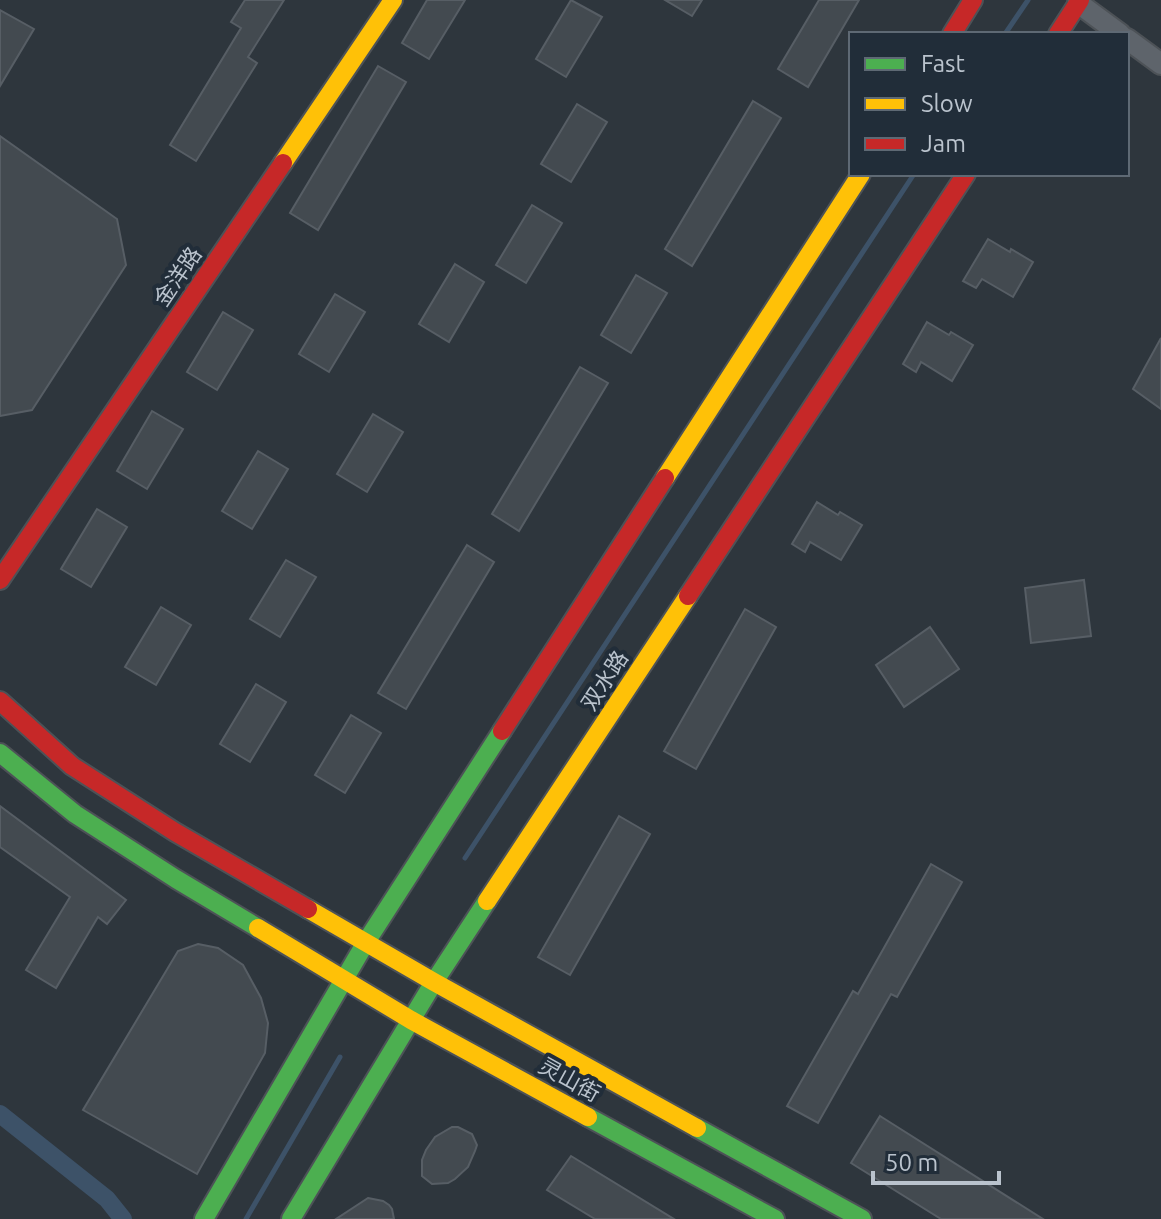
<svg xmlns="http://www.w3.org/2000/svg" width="1161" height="1219" viewBox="0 0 1161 1219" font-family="Ubuntu,'Noto Sans SC',sans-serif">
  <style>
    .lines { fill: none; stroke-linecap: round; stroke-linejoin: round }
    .stream { stroke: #3d5268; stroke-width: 5 }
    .canal { stroke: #3d5268; stroke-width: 18 }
    .building { fill: #434a50; stroke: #575e65; stroke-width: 2 }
    .street-casing { stroke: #4d5257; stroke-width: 24 }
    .fast-casing { stroke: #4d5257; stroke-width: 22 }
    .slow-casing { stroke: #4d5257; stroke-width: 22 }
    .jam-casing { stroke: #4d5257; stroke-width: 22 }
    .street { stroke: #5e646b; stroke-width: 20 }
    .fast { stroke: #4caf50; stroke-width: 18 }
    .slow { stroke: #ffc107; stroke-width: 18 }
    .jam { stroke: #c62828; stroke-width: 18 }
    .labels { text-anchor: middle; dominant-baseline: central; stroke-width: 8; stroke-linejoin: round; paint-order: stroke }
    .street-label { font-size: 22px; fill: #bac3cd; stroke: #212d39 }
  </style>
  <rect width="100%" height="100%" fill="#2e363d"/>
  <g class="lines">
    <g class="stream">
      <polyline points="1005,34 1028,0"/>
      <polyline points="465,858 914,174"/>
      <polyline points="246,1219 340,1057"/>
    </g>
    <polyline class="canal" points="0,1114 107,1199 123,1219"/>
  </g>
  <g class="building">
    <polygon points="245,0 284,0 248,57 257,63 196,161 170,145 241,28 231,22"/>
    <polygon points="427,0 465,0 429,59 402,43"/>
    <polygon points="571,0 602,17 566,77 536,59"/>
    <polygon points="665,0 702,0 692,16"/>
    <polygon points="819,0 859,0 808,87 778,69"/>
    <polygon points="0,10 34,29 0,86"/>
    <polygon points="378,66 406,82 318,230 290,213"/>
    <polygon points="753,101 781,118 692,266 665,249"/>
    <polygon points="577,104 607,122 571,182 541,164"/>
    <polygon points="0,136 117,219 126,265 32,410 0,416"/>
    <polygon points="532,205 562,223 526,283 496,265"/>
    <polygon points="988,239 1010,252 1011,249 1033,262 1013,297 982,279 976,288 963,281"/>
    <polygon points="455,264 484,282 449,342 419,324"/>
    <polygon points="636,275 667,293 631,353 601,335"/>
    <polygon points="335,294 365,312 329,372 299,354"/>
    <polygon points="223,312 253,330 217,390 187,372"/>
    <polygon points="927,322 949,335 951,332 973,345 952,381 921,362 916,372 903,364"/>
    <polygon points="1161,338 1161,409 1133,389"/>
    <polygon points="580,367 608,383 519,531 492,514"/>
    <polygon points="152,411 183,429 147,489 117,471"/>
    <polygon points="373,414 403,432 367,492 337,474"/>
    <polygon points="258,451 288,469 252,529 222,511"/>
    <polygon points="817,502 838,515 840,512 862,525 841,560 810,542 805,552 792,544"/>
    <polygon points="97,509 127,527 91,587 61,569"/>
    <polygon points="467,545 494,562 406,709 378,693"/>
    <polygon points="286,560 316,577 280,637 250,619"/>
    <polygon points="1084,580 1091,636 1031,643 1025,588"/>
    <polygon points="161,607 191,625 156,685 125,667"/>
    <polygon points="745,609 776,627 696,769 664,751"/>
    <polygon points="930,627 959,669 904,707 876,665"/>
    <polygon points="256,684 286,702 250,762 220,744"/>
    <polygon points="351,715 381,733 345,793 315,775"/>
    <polygon points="0,806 126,900 107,924 98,917 56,988 26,970 70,897 0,847"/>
    <polygon points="619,816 650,834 570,975 538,957"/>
    <polygon points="931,864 962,882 897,997 891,994 818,1123 787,1106 853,991 858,994"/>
    <polygon points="198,944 218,948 243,965 261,998 268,1023 265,1053 197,1174 83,1110 178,951"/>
    <polygon points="880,1116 1043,1219 941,1219 851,1163"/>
    <polygon points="452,1127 458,1127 472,1134 477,1145 475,1151 468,1167 455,1179 448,1183 432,1184 422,1176 422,1160 426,1150 435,1137"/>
    <polygon points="571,1156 674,1219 595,1219 547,1190"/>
    <polygon points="368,1198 383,1201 389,1205 392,1209 394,1219 336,1219"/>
  </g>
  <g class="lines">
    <g class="street-casing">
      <g id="street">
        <polyline points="1078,3 1120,34"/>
        <polyline points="1127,39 1161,64"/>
      </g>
    </g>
    <g class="fast-casing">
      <g id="fast">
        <polyline points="0,753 75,814 176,879 258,928"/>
        <polyline points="588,1117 775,1219"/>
        <polyline points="697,1128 862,1219"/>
        <polyline points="204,1219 366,942 502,731"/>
        <polyline points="291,1219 434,982 487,901"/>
      </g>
    </g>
    <g class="slow-casing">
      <g id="slow">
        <polyline points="283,163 393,0"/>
        <polyline points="665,478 861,174"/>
        <polyline points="487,901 688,596"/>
        <polyline points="308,909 434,982 697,1128"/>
        <polyline points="258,928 411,1020 588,1117"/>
      </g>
    </g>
    <g class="jam-casing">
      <g id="jam">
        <polyline points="952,34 973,0"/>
        <polyline points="1058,34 1080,0"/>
        <polyline points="0,580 283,163"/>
        <polyline points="688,596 966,174"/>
        <polyline points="0,701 72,766 175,832 308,909"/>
        <polyline points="502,731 665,478"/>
      </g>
    </g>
    <use href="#street" class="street"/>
    <use href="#fast" class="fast"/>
    <use href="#slow" class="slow"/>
    <use href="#jam" class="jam"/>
  </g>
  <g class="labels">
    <g class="street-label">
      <text transform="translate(177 276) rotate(-56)">金洋路</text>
      <text transform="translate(604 680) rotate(-57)">双水路</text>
      <text transform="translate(570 1079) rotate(29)">灵山街</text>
    </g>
  </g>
  <rect x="849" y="32" width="280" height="144" fill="#212d39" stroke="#5e6974" stroke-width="2"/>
  <rect x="865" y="58" width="40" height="12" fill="#4caf50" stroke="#5e6974" stroke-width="2"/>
  <text x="921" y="72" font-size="24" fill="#bac3cd">Fast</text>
  <rect x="865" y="98" width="40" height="12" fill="#ffc107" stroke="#5e6974" stroke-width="2"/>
  <text x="921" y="112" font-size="24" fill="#bac3cd">Slow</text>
  <rect x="865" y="138" width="40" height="12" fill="#c62828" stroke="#5e6974" stroke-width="2"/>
  <text x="921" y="152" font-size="24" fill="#bac3cd">Jam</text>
  <path d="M873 1171v12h126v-12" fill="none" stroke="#bac3cd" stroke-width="4"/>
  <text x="885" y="1171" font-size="24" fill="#bac3cd" stroke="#212d39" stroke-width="6" paint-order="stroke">50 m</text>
</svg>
